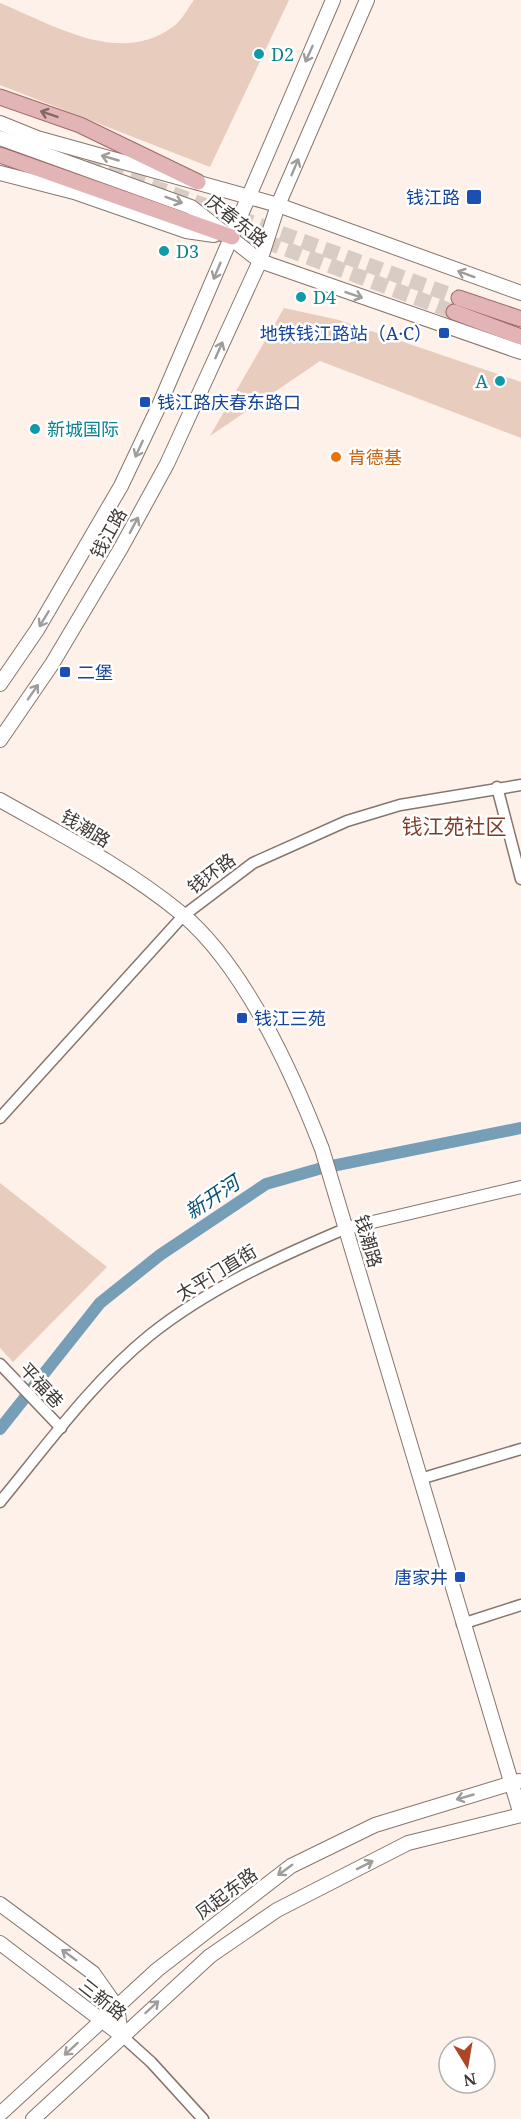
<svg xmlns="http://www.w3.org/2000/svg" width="521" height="2119" viewBox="0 0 521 2119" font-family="'Noto Serif','Noto Sans SC',serif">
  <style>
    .green { fill: #e8ccbd }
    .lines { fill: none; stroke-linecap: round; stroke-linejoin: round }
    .canal { stroke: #779eb7; stroke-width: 12 }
    .primary-tunnel { stroke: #d8ccc5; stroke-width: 15; stroke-dasharray: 15 8; stroke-linecap: butt }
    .minor-casing { stroke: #85766e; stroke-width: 13 }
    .tertiary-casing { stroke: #85766e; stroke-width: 14 }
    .secondary-casing { stroke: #85766e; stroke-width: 16 }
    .primary-casing { stroke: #9e6868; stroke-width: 17 }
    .minor { stroke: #fff; stroke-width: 10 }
    .tertiary { stroke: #fff; stroke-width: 12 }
    .secondary { stroke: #fff; stroke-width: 14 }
    .primary { stroke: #e3b4b5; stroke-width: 15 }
    .oneway { stroke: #9f9c9a }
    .oneway2 { stroke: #816a68 }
    .culture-dot { fill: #0f9aa8; stroke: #fff; stroke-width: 2 }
    .transit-dot { fill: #1a4fb4; stroke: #fff; stroke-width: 2 }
    .food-dot { fill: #e8710a; stroke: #fff; stroke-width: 2 }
    .labels { text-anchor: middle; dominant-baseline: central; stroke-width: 5; stroke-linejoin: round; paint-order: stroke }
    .culture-label { font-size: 18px; fill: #0d838f; stroke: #fff; text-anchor: start }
    .transit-label { font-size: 18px; fill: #164399; stroke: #fff; text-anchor: end }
    .street-label { font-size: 18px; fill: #3f3835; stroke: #fff }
    .food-label { font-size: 18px; fill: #c56008; stroke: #fff; text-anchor: start }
    .water-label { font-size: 20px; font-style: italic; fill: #065174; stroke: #fff }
    .quarter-label { font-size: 21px; fill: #7f3b26; stroke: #fff }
  </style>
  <rect width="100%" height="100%" fill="#fef1e9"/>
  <g class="green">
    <path d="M194,0h95l-79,167 -210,-82v-82c54,22 120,64 174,23 8,-6 14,-18 20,-26z"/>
    <polygon points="284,308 339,320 521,382 521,438 320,361 210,436"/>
    <polygon points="0,1183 107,1267 13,1362 0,1348"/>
  </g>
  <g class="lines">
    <polyline class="canal" points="0,1429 100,1303 160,1255 266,1184 322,1168 521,1128"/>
    <g class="primary-tunnel">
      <polyline points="0,131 459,298"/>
      <polyline points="222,225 454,312"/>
    </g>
    <g class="minor-casing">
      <g id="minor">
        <polyline points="497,787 521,879"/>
        <polyline points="0,1118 183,916 253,863 347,821 400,805 521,785"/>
        <polyline points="0,1364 61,1428"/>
        <polyline points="420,1479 521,1449"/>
        <path d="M0,1502c47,-57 92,-120 150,-167 59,-47 128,-78 197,-107"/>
        <polyline points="462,1624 521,1605"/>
        <polyline points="121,2035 151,2062 203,2119"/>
      </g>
    </g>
    <g class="tertiary-casing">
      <polyline id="tertiary" points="347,1228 521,1187"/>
    </g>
    <g class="secondary-casing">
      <g id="secondary">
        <polyline points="0,123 37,138 278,205 521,293"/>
        <polyline points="0,138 191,207 260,261 521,352"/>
        <polyline points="0,173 74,192 186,231 214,235"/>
        <polyline points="0,684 37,630 121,486 158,408 333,0"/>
        <polyline points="0,740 52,664 121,548 167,464 260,261 278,205 367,0"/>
        <path d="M0,800c62,35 126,68 182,114 62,52 111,160 140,235l199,666"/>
        <polyline points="0,1904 93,1973 117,2007 121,2035"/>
        <polyline points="0,1943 121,2035"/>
        <polyline points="0,2114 157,1970 291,1866 375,1825 519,1781"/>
        <polyline points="33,2119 210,1956 277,1910 408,1843 521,1815"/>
      </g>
    </g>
    <g class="primary-casing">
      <g id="primary">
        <polyline points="0,97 80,125 198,182"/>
        <polyline points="0,155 232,237"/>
        <polyline points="459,298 521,319"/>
        <polyline points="454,312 521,337"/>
      </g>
    </g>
    <use href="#minor" class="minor"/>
    <use href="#tertiary" class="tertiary"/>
    <use href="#secondary" class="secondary"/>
    <use href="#primary" class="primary"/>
  </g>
  <defs><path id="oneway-shaft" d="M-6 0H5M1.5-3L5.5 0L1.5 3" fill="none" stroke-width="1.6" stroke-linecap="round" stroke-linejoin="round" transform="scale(1.5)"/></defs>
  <g class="oneway">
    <use href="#oneway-shaft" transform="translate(309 54) rotate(114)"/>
    <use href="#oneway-shaft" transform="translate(110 158) rotate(-164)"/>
    <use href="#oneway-shaft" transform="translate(295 167) rotate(-67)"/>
    <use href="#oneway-shaft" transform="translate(174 200) rotate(20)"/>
    <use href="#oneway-shaft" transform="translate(217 271) rotate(113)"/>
    <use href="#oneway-shaft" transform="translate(466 274) rotate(-160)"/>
    <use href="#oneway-shaft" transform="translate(354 295) rotate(19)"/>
    <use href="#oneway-shaft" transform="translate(219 350) rotate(-66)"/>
    <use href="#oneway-shaft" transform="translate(139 449) rotate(115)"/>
    <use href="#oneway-shaft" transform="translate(134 525) rotate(-62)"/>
    <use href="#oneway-shaft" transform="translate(44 619) rotate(121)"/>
    <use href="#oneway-shaft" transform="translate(33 692) rotate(-55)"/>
    <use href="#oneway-shaft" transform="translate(465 1797) rotate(164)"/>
    <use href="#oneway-shaft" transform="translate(365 1865) rotate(-27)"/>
    <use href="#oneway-shaft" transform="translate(285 1870) rotate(144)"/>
    <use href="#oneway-shaft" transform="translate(69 1955) rotate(-144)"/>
    <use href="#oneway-shaft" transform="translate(152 2007) rotate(-42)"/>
    <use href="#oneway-shaft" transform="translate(71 2049) rotate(138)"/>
  </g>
  <use class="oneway2" href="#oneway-shaft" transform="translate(49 114) rotate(-161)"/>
  <g class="culture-dot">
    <circle cx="259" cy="54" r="6"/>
    <circle cx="164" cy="251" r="6"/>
    <circle cx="301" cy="297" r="6"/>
    <circle cx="500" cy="381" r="6"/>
    <circle cx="35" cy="429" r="6"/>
  </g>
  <g class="transit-dot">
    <rect x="466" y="189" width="16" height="16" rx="3"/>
    <rect x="438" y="327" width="12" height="12" rx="3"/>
    <rect x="139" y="396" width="12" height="12" rx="3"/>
    <rect x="59" y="666" width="12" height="12" rx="3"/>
    <rect x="236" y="1012" width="12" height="12" rx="3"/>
    <rect x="454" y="1571" width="12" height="12" rx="3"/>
  </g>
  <circle class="food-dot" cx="336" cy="457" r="6"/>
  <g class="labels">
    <g class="culture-label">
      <text x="271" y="54">D2</text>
      <text x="176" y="251">D3</text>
      <text x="313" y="297">D4</text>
      <text x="488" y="381" text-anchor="end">A</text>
      <text x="47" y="429">新城国际</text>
    </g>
    <g class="transit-label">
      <text x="460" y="197">钱江路</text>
      <text x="432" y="333">地铁钱江路站（A·C）</text>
      <text x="157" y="402" text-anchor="start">钱江路庆春东路口</text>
      <text x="77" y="672" text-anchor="start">二堡</text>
      <text x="254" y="1018" text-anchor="start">钱江三苑</text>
      <text x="448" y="1577">唐家井</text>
    </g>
    <g class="street-label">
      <text transform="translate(237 220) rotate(38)">庆春东路</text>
      <text transform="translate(108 533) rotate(-61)">钱江路</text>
      <text transform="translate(86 828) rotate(31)">钱潮路</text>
      <text transform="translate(211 873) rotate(-37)">钱环路</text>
      <text transform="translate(369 1241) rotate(74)">钱潮路</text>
      <text transform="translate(216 1272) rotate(-31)">太平门直街</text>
      <text transform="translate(42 1385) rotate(47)">平福巷</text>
      <text transform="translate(226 1893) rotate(-37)">凤起东路</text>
      <text transform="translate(103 1999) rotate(38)">三新路</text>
    </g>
    <g class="food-label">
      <text x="348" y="457">肯德基</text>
    </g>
    <g class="water-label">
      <text transform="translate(212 1197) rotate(-34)">新开河</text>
    </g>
    <g class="quarter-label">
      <text x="454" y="826">钱江苑社区</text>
    </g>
  </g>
  <g transform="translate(467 2065) rotate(169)"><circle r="28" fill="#ffffff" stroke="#b2afae" stroke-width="1.5"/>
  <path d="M0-4.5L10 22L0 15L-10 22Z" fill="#ae4625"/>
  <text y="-9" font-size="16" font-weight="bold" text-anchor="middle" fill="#3f3835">N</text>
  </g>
</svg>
